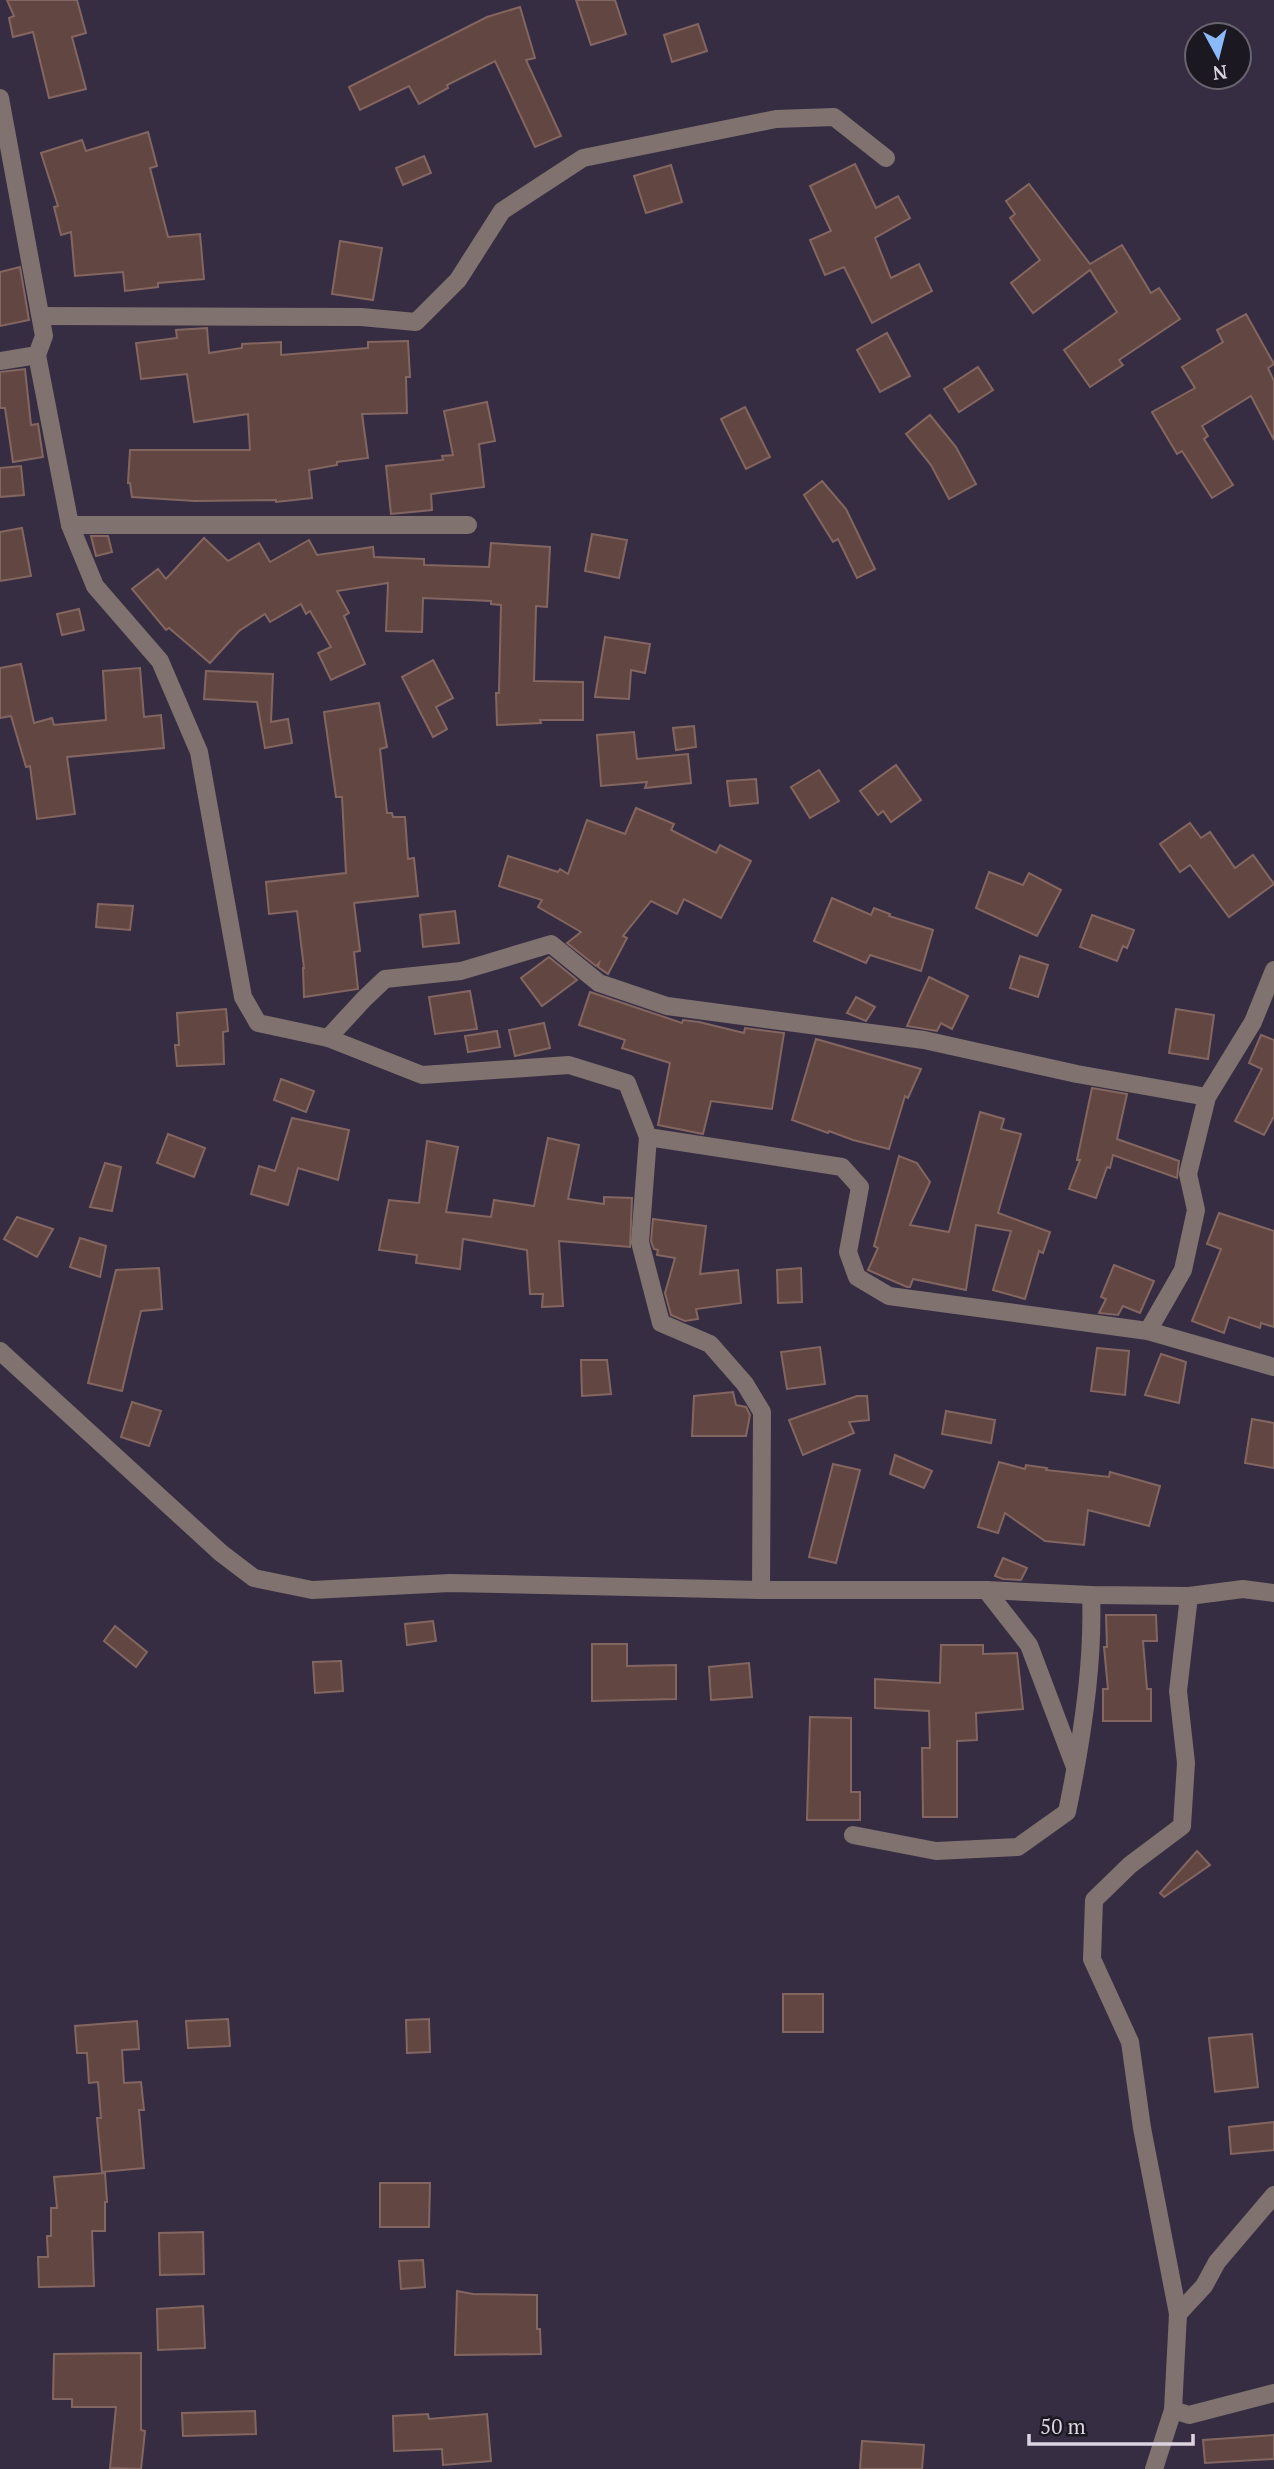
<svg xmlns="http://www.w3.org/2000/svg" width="1274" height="2469" viewBox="0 0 1274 2469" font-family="'PT Serif',serif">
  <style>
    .building { fill: #624641; stroke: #846661; stroke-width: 2 }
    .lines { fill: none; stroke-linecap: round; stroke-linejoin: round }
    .minor { stroke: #7f726f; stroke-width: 18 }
  </style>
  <rect width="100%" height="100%" fill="#372d42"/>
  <g class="building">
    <polygon points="7,0 77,0 86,33 72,37 86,89 49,98 33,32 13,37 9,18 14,16"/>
    <polygon points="576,0 615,0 626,34 591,45"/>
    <polygon points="520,7 535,58 526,60 561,136 535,147 495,61 447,85 448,88 419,104 409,86 360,110 349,87 487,17"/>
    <polygon points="698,24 707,51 672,62 664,35"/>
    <polygon points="148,132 157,166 150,168 168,237 200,234 204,279 158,283 158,287 125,291 123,272 75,276 71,232 61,235 54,207 58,206 41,153 82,140 86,151"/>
    <polygon points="424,156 431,173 403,185 396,168"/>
    <polygon points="855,164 876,208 898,196 910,218 875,238 891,278 919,264 932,291 872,323 844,267 825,275 810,240 831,231 810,186"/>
    <polygon points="671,165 682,202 646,213 634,176"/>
    <polygon points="1029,184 1090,264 1122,245 1151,293 1159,288 1180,319 1119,360 1123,365 1090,387 1064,350 1117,312 1090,270 1033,313 1011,283 1040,260 1010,218 1015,214 1006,201"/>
    <polygon points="340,241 382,248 373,300 332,294"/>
    <polygon points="20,267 29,320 0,326 0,272"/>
    <polygon points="1246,314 1274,364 1268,368 1274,381 1274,440 1251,396 1202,426 1208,436 1204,439 1233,485 1212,498 1182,451 1177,454 1152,412 1195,388 1182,367 1223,342 1217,330"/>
    <polygon points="207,328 209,353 242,348 242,344 281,342 281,355 368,348 368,342 408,341 410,377 406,377 407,413 362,414 368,458 337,462 337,465 309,470 312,498 276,502 276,500 195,501 132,497 130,483 128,483 130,450 250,450 248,414 194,422 187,374 141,379 136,343 177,338 176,330"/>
    <polygon points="887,333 910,376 880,392 857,350"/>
    <polygon points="978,367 993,390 959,412 944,389"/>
    <polygon points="25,369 31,425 38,424 43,457 13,462 5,408 0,408 0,372"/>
    <polygon points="487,402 495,441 479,444 484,487 431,494 432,510 391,514 386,466 443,460 442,456 453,455 444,411"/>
    <polygon points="745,407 770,457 746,469 721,419"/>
    <polygon points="930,415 956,447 976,484 949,499 931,465 906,434"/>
    <polygon points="21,466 24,495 0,497 0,468"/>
    <polygon points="822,481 846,509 875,569 857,578 838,539 833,542 804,495"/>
    <polygon points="22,528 31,576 0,581 0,532"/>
    <polygon points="592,534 627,540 619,578 585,571"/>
    <polygon points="91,536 108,536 112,552 96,556"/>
    <polygon points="204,538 228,561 259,543 270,562 309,540 317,555 373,547 374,557 424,559 424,565 489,567 491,543 550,547 547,607 536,606 534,681 583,682 583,720 540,720 541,723 497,725 496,693 499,693 501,605 491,604 491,601 423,598 422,632 386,631 388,583 337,591 349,613 344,616 365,664 331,680 318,653 331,647 310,611 306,614 301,604 270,622 265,614 239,631 210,663 169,628 166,630 132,589 158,569 166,579"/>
    <polygon points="79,609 84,630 62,635 57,614"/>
    <polygon points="605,637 650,644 645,673 631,670 629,699 595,697"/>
    <polygon points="433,660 453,698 436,707 447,729 433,737 402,677"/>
    <polygon points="21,664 34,723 52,718 54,725 106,720 103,671 140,668 144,717 161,715 164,748 67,757 75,814 37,819 30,766 26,767 11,716 0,718 0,668"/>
    <polygon points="206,671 273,674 271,722 288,719 292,743 265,748 257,702 204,699"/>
    <polygon points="379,703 387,747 380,749 387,813 392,813 393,817 405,817 408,859 414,858 418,896 354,903 360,951 354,952 358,989 304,997 303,968 304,968 297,911 269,914 266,882 346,873 342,797 336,797 324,712"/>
    <polygon points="694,726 696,747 676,750 673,728"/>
    <polygon points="634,732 637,759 688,754 691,783 645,788 647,782 601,786 597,735"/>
    <polygon points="896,765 921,800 891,822 883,811 878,815 860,791"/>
    <polygon points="819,770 839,801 810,818 791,787"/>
    <polygon points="756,779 758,803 730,806 727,781"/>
    <polygon points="636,808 674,824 671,830 716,853 720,845 751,861 721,918 684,899 677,914 651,901 623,936 627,938 608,974 598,967 599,963 596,966 567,943 581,932 538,907 542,900 499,886 508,856 558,872 560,869 568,874 587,820 625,834"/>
    <polygon points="1190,823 1201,838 1210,832 1235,868 1253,855 1274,884 1229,917 1190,865 1180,872 1160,844"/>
    <polygon points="989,872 1023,885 1029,873 1061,890 1037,936 976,908"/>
    <polygon points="832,898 871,915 874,908 890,914 889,916 933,930 921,971 870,955 866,963 814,941"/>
    <polygon points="98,904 133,906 130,930 96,927"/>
    <polygon points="455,911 459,943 423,947 420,915"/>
    <polygon points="1092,915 1134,930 1127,948 1123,946 1117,961 1080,947"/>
    <polygon points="1020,956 1048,965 1038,997 1010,988"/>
    <polygon points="549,957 577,980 542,1006 521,978"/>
    <polygon points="929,977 968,996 952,1029 941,1023 937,1031 907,1026"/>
    <polygon points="470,991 477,1029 435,1034 429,997"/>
    <polygon points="590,992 682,1023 683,1020 699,1022 744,1033 745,1028 784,1033 772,1109 711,1101 703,1134 658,1125 670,1063 622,1048 625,1040 579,1025"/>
    <polygon points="856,997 875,1007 866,1021 847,1013"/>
    <polygon points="226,1009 228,1031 223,1032 224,1064 177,1066 175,1045 179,1045 177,1013"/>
    <polygon points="1176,1009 1214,1015 1208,1059 1169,1053"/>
    <polygon points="544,1023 550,1048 515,1056 509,1030"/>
    <polygon points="497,1031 500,1047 468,1052 465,1036"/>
    <polygon points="1261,1035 1274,1040 1274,1116 1264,1135 1235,1121 1262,1069 1249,1063"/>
    <polygon points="816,1039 921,1069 908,1098 905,1096 889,1149 853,1140 829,1131 828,1133 792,1120"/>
    <polygon points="281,1079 314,1091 306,1112 274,1100"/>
    <polygon points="1092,1088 1127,1094 1117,1139 1179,1161 1177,1178 1113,1155 1110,1168 1107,1167 1096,1198 1069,1189 1080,1160 1077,1160"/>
    <polygon points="980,1112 1004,1119 1001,1129 1021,1134 998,1213 1050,1232 1043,1253 1039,1251 1025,1299 993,1290 1011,1231 976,1225 966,1290 913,1279 910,1287 907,1287 868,1270 878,1248 874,1246 899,1156 917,1163 930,1182 910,1225 949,1232"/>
    <polygon points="292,1118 349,1130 338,1180 298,1168 288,1205 251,1194 259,1166 275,1171"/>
    <polygon points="168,1134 205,1148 194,1177 157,1163"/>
    <polygon points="548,1138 579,1145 568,1199 604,1204 604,1197 632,1198 630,1247 559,1241 563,1306 542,1307 543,1294 530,1294 527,1250 463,1239 460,1269 416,1263 417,1255 379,1250 389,1200 419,1203 427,1141 458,1147 446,1212 491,1217 494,1200 534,1206"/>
    <polygon points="105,1163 121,1167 112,1211 90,1207"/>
    <polygon points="1219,1213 1274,1231 1274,1327 1261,1323 1260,1328 1229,1317 1224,1333 1192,1321 1221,1249 1207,1244"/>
    <polygon points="17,1217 53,1229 37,1257 4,1239"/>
    <polygon points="653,1219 706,1226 700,1274 738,1270 741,1303 696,1309 698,1319 685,1321 671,1315 665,1293 675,1258 657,1255 658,1250 654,1249 651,1241"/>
    <polygon points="80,1238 106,1246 100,1277 70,1267"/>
    <polygon points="1114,1265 1154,1281 1140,1313 1123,1306 1118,1315 1099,1313 1106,1299 1101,1297"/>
    <polygon points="159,1268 162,1309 141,1311 122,1391 88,1383 116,1270"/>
    <polygon points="801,1268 802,1302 778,1303 777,1270"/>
    <polygon points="820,1347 825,1384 787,1389 781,1352"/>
    <polygon points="1097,1348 1129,1351 1125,1395 1091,1391"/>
    <polygon points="1161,1354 1186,1362 1179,1403 1145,1395"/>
    <polygon points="581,1360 607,1360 611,1394 582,1396"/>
    <polygon points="733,1392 736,1405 746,1407 750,1415 746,1436 692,1436 694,1396"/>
    <polygon points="857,1396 867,1396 869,1420 849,1422 854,1433 803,1455 789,1420"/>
    <polygon points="132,1402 161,1411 149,1446 121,1437"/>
    <polygon points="946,1411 995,1420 991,1443 942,1434"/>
    <polygon points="1252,1419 1274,1423 1274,1468 1245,1463"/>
    <polygon points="895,1455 932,1471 924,1488 890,1474"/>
    <polygon points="999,1462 1025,1469 1026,1465 1047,1468 1046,1470 1109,1477 1110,1472 1160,1486 1149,1526 1088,1510 1084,1545 1045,1541 1005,1513 998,1533 978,1527"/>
    <polygon points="833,1464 860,1470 836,1563 809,1557"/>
    <polygon points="1003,1558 1027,1568 1021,1580 1003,1579 995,1576"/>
    <polygon points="1106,1615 1156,1615 1157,1641 1143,1641 1147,1689 1151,1689 1151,1721 1103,1721 1103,1689 1108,1689 1104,1647 1107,1647"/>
    <polygon points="433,1621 436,1641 407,1645 405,1624"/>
    <polygon points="115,1626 147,1652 136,1667 104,1641"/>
    <polygon points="592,1644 627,1644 627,1666 676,1665 676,1699 592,1701"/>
    <polygon points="941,1645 983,1645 983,1654 1017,1653 1023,1709 976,1713 977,1740 957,1741 957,1817 923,1817 922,1748 930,1748 929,1711 875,1708 875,1679 940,1683"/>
    <polygon points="341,1661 343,1691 315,1693 313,1662"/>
    <polygon points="749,1663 752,1697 711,1700 709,1667"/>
    <polygon points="810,1717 851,1718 851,1792 860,1792 860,1820 807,1820"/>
    <polygon points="1197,1851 1210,1865 1164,1897 1160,1893"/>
    <rect x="783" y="1994" width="40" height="38"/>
    <polygon points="228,2019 230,2046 188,2048 186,2021"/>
    <polygon points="429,2019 430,2052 407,2053 406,2020"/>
    <polygon points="137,2021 139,2049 122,2050 124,2083 141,2082 144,2110 139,2110 144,2168 102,2172 97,2118 101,2118 98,2082 89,2083 87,2053 77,2053 75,2026"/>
    <polygon points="1252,2034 1258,2087 1215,2092 1209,2038"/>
    <polygon points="1274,2122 1274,2150 1231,2154 1229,2127"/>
    <polygon points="105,2173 107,2202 105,2202 105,2231 92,2231 94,2286 39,2287 38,2257 48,2257 47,2236 51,2236 51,2208 57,2208 54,2177"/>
    <polygon points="380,2183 430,2183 429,2227 380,2227"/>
    <polygon points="203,2232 204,2274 160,2275 159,2233"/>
    <polygon points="423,2260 425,2287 401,2289 399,2261"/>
    <polygon points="457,2291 473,2294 537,2295 537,2329 540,2329 541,2354 455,2355"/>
    <polygon points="203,2306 205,2348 158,2350 157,2309"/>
    <polygon points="141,2353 141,2430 145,2431 141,2469 110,2468 116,2407 72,2407 72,2399 53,2399 54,2354"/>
    <polygon points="255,2411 256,2434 183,2436 182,2413"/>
    <polygon points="428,2414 429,2419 487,2414 491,2461 443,2465 442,2449 394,2451 393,2416"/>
    <polygon points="1274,2435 1274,2459 1205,2463 1203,2440"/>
    <polygon points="862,2441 924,2445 922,2469 860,2469"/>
  </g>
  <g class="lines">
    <g class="minor">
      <polyline points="0,98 44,336 37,355 0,361"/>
      <polyline points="41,316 361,317 416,322 458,280 502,211 583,158 776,119 834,117 886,158"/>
      <polyline points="37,355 70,525 95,586 160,661 199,752 243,997 258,1023 328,1038 422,1075 569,1065 627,1083 648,1137 842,1167 860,1187 848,1252 857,1277 889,1296 1148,1331 1274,1367"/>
      <polyline points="70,525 468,525"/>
      <polyline points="328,1038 364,999 385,979 461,971 551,944 599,983 667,1006 924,1040 1077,1074 1207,1097"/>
      <polyline points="648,1137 640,1242 661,1323 710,1344 745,1384 762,1412 761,1590"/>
      <polyline points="1148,1331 1183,1270 1196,1210 1188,1174 1207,1097 1253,1022 1274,970"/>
      <polyline points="0,1351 221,1553 254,1578 312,1590 450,1583 761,1590 986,1590 1091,1595 1189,1596 1243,1589 1274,1593"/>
      <polyline points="986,1590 1029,1645 1075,1767"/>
      <path d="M853,1835l83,16 82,-4 49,-35c14,-67 27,-148 24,-217"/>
      <polyline points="1178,2314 1204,2286 1217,2262 1274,2195"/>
      <polyline points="1173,2410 1189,2415 1274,2393"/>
      <polyline points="1154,2469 1173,2410 1178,2314 1142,2128 1130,2042 1092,1959 1094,1900 1130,1865 1182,1826 1186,1763 1178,1691 1189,1596"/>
    </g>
  </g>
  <g transform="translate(1218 56) rotate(173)"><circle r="33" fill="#1c1822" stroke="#68646f" stroke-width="2"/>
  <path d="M0-5L12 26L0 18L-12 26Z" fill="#8abafc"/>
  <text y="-10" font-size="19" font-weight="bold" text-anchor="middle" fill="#dbd5e2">N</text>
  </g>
  <path d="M1029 2434v10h164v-10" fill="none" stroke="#dbd5e2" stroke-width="3.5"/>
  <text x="1040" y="2434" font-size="21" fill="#dbd5e2" stroke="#1c1822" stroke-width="5" paint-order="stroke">50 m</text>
</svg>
